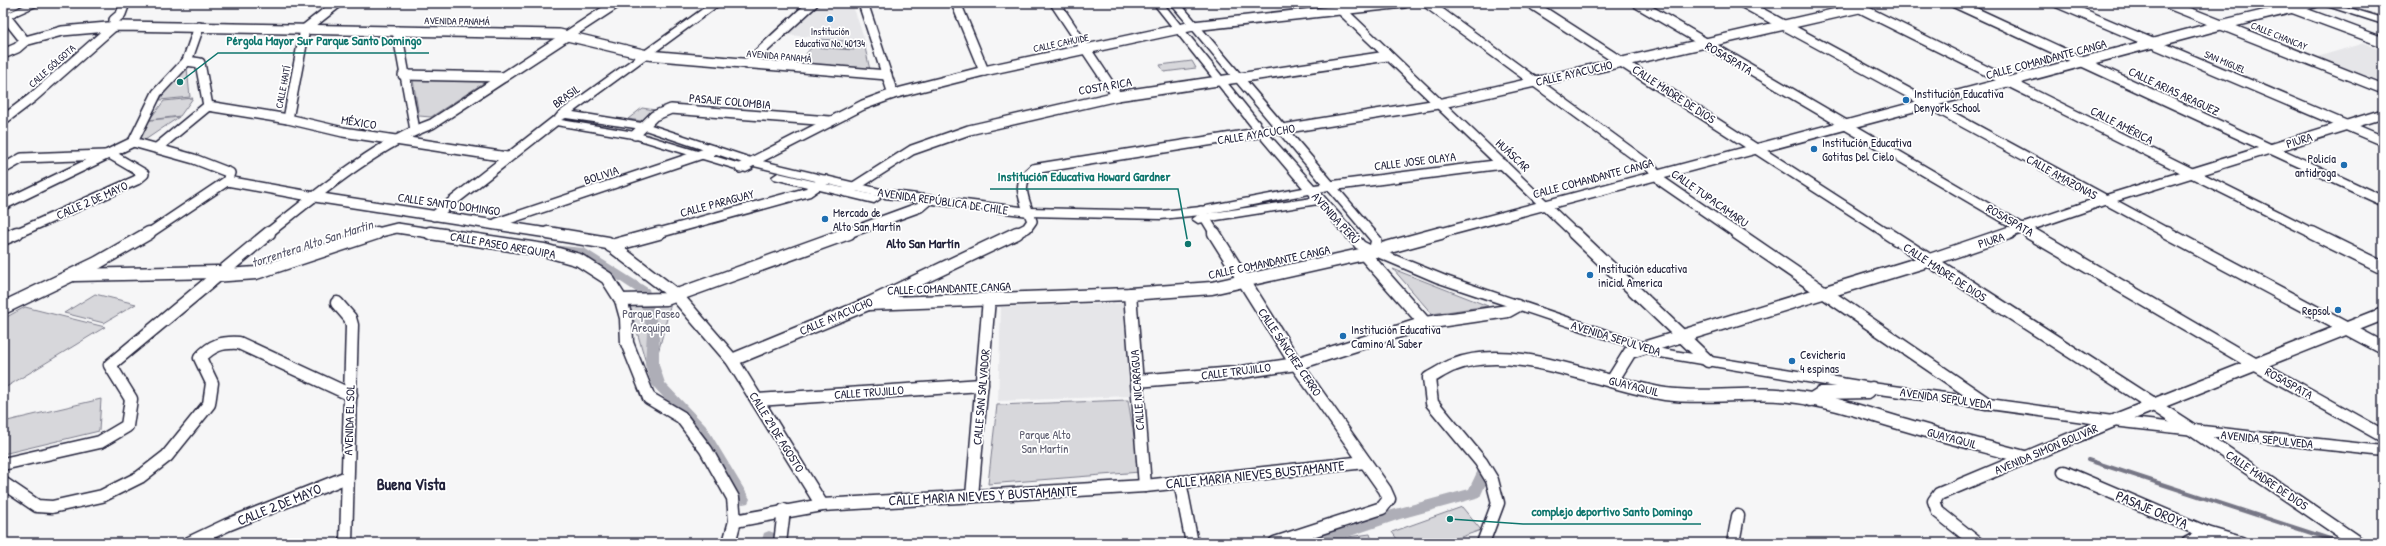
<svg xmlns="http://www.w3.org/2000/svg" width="2386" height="546" viewBox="0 0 2386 546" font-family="'Patrick Hand',sans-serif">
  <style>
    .built { fill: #e6e6e9 }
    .green { fill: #d7d7db; stroke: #7c7c8b }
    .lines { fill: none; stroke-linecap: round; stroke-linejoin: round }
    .stream { stroke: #767685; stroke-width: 4 }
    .canal { fill: #aeaeb7; fill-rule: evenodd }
    .minor-far1-casing { stroke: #22223b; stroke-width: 12 }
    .minor-casing { stroke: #22223b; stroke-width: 15 }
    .tertiary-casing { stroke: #22223b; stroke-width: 3 }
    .minor-far1 { stroke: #fff; stroke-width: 9 }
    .minor { stroke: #fff; stroke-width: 12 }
    .tertiary { fill: #fff; fill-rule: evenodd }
    .poi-dot { fill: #1f6fb2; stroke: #fff; stroke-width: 1.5 }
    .labels { text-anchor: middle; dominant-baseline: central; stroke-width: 3.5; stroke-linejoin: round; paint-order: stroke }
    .far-street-label { font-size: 10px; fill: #22223b; stroke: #fff }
    .far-poi-label { font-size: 10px; fill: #22223b; stroke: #fff }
    .street-label { font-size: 12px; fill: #22223b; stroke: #fff }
    .poi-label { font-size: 12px; fill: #22223b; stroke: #fff; text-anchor: start }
    .park-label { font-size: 12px; fill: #58586b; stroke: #fff }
    .water-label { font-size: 13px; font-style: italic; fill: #5a5a6d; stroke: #fff }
    .neighbourhood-label { font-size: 13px; font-weight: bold; fill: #22223b; stroke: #fff }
    .near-street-label { font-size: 14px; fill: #22223b; stroke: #fff }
    .near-neighbourhood-label { font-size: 16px; font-weight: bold; fill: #22223b; stroke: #fff }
    .leader { fill: none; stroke: #0f766e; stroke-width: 1.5 }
    .callout-dot { fill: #0f766e; stroke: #fff; stroke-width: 1.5 }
    .callout-label { font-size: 13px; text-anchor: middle; font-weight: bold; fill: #0f766e; stroke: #fff; stroke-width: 3.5; stroke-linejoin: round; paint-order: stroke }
  </style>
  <rect width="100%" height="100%" fill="#f6f6f7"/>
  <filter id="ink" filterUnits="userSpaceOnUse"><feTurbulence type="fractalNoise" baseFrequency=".025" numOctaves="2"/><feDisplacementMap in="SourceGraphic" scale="8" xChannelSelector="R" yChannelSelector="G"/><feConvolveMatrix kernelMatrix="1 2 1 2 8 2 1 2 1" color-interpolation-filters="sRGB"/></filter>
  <g filter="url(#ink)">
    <g class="built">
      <polygon points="820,3 852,3 865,41 787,35"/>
      <polygon points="2364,43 2383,51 2383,82 2317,57"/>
      <polygon points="1125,303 1130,396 998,401 1001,307"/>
    </g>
    <g class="green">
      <polygon points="820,39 859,42 852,49 813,46"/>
      <polygon points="860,42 864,43 870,70 796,65 812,47 854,50"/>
      <polygon points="1192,61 1196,68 1164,72 1160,65"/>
      <polygon points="180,68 187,68 190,97 160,100"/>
      <polygon points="413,80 488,80 431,117 419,116"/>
      <polygon points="193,98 180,116 149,120 164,101"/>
      <polygon points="642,108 662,111 648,122 628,119"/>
      <polygon points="179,117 145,140 129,138 143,121"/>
      <polygon points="1393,269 1488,306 1432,314"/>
      <polygon points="95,294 136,304 104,323 64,313"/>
      <polygon points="671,303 651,380 629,304"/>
      <polygon points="25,307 105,327 3,389 3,319"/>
      <polygon points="101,399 99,431 3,454 3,422"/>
      <polygon points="1128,400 1140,472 988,484 997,405"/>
      <polygon points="1462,507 1481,530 1444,543 1400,543 1392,532"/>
      <polygon points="1370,534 1373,543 1304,543"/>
    </g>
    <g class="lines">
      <polyline class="stream" points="2088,460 2342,543"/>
      <g class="canal">
        <polygon points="550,245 584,248 649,289 659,332 659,365 665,383 706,426 750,499 748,503 743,504 738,503 696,432 652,385 645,365 647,332 639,294 577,253 546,251 544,249"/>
        <polygon points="1485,465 1490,466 1492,470 1480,497 1400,519 1330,543 1305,543 1308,539 1392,510 1469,489 1480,466"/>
        <polygon points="769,531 774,533 777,543 761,543 764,533"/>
      </g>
      <g class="minor-far1-casing">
        <g id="minor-far1">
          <polyline points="863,3 893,94"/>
          <polyline points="956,3 984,71"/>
          <polyline points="1055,3 1117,96"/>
          <polyline points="1427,3 1651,167 1661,181 1738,234"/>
          <polyline points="1530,3 1888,234"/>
          <polyline points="1637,3 2032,234"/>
          <polyline points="1743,3 2169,234"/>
          <polyline points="1955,3 2383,201"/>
          <polyline points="2058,3 2383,141"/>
          <polyline points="2166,3 2383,89"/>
          <polyline points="2278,3 2383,42"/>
          <polyline points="1854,5 2314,234"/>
          <polyline points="1337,6 1575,234"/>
          <polyline points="3,10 16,3"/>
          <polyline points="114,26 114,20 121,14 125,3"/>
          <polyline points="397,31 415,130"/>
          <polyline points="25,41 62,31 119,26 559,34 647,55 887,75"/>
          <polyline points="3,54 17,48 25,41 6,17"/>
          <polyline points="747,64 813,3"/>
          <polyline points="403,75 504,77"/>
          <polyline points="208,106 288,119 343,132 507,157"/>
          <polyline points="288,119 305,29 338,3"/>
          <polyline points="3,120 32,98 114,26"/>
          <polyline points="635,135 654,116 671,109 830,121"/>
          <polyline points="133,142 194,159 230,173 227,181"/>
          <polyline points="157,148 208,106 200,63 187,61"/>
          <polyline points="740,168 863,105 893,94 984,71 1193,26 1404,3"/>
          <polyline points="3,169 22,158 105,155"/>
          <polyline points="227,181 315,197 554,234"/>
          <polyline points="1330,186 1503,164"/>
          <polyline points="846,192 912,150 969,130 1117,96 1387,56"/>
          <polyline points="3,205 133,142 157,93 187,61 199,27"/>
          <polyline points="1201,211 1215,234"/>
          <polyline points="434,216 554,122"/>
          <polyline points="497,223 714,150"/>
          <polyline points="15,234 137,180 144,174 110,154"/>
          <polyline points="148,234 227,181"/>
          <path d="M267,234c47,-37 109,-90 165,-110l185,-121"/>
          <polyline points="373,234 397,228 436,234"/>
          <polyline points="655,234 808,192 825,180"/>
          <polyline points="846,234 920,207 927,201"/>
          <path d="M1015,234l12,-6 5,-7c-7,-19 -18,-38 1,-52l405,-65 421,-96"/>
          <polyline points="1437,234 2221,25 2314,3"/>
          <polyline points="2006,234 2105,200 2383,114"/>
        </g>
      </g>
      <g class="minor-casing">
        <g id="minor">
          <polyline points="430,233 544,250 579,260 607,278 621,300 626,318 627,343 649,398 681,417 706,450 733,498 735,521 729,543"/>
          <polyline points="548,233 608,243 676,295 732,360 822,505"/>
          <polyline points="1214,233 1296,364 1385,490 1389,499 1382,508 1275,543"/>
          <polyline points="1574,233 1708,361"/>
          <polyline points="1737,233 1986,403"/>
          <polyline points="1887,233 2194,431 2358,543"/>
          <polyline points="2030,233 2256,365 2383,436"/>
          <polyline points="2167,233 2383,348"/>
          <polyline points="2312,233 2383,268"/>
          <polyline points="3,239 17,233"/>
          <polyline points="611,246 659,233"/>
          <polyline points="1364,254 1425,323"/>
          <polyline points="74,275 218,272"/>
          <polyline points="213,276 256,273 377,233"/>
          <polyline points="1130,294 1145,486"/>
          <polyline points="621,300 666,299 849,233"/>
          <polyline points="337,303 350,318 352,325 346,543"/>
          <polyline points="868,304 1130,294 1212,288 1364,254 1441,233"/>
          <polyline points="3,308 97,263 149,233"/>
          <polyline points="732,360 868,304 1017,233"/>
          <polyline points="1137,381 1235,373 1296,364 1425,323 1508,311 1517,306"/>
          <polyline points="1612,381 1630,352 1927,261 2009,233"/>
          <polyline points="757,400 982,385"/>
          <polyline points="1810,400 1821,393 1868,392 1872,388"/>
          <polyline points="3,464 100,442 127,426 131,399 110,365 269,233"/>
          <polyline points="2064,472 2207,533 2241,543"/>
          <polyline points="1180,482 1192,543"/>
          <path d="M3,483l34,23 15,1 50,-11 38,-19 27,-21 42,-52 3,-21 -12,-25c12,-13 22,-16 39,-15l112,52"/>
          <polyline points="972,496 989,299"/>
          <polyline points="735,521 822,505 1145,486 1365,462"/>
          <polyline points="189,543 227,525 347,477"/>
          <polyline points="780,543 784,510"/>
          <path d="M1483,543l15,-40 -6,-23 -11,-18 -49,-59 -3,-25c8,-4 16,-10 25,-13 60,-24 150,20 211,29 44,6 89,-4 133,3 37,5 72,18 108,28 40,12 81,22 122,33"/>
          <polyline points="1733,543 1738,516"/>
          <polyline points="1977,543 1938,512 1934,501 1939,494 2113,421 2383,314"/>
          <polyline points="2188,543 2207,533"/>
        </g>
      </g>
      <g class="tertiary-casing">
        <g id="tertiary">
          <polygon points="30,3 43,3 3,21 3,15"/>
          <path d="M711,3h11l-149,109 75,12 106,35 131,31 144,18 132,3 40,-4 102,-19 -45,-53 -105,-132h10l103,128 48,54 8,-1 -152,-181h10l201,235 1,12 64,26 216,73 210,34 241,33 270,30v10l-270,-30 -241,-33 -212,-36 -224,-75 -80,-34 -38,-44 -120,19 -6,-4 6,-4 114,-17 -3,-4 -108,21 -40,4 -132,-3 -144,-18 -139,-34 -104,-35 -76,-11 -5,2 74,12 115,35 2,2 -6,3 -113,-34 -83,-14v-4l6,-1 -1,-2 4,-5zM1328,190l43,51 -1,4 -6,-3 -44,-50z"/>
          <polygon points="2318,3 2333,3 2383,18 2383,24"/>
          <polygon points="778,173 878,196 880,199 874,203 774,179 772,177"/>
        </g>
      </g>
      <use href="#minor-far1" class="minor-far1"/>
      <use href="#minor" class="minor"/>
      <use href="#tertiary" class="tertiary"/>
    </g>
  </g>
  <g class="poi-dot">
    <circle cx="830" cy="19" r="4"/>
    <circle cx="1906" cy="100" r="4"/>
    <circle cx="1814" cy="149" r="4"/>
    <circle cx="2344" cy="165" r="4"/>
    <circle cx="825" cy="219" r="4"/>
    <circle cx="1590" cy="275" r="4"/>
    <circle cx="2338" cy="310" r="4"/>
    <circle cx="1343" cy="336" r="4"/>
    <circle cx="1792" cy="361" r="4"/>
  </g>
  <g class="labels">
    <g class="far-street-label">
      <text transform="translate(457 21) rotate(1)">AVENIDA PANAMÁ</text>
      <text transform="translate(2279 36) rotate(22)">CALLE CHANCAY</text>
      <text transform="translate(1061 43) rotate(-12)">CALLE CAHUIDE</text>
      <text transform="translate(779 56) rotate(5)">AVENIDA PANAMÁ</text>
      <text transform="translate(2225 62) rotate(23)">SAN MIGUEL</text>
      <text transform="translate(52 66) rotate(-42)">CALLE GÓLGOTA</text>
      <text transform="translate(283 87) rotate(-79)">CALLE HAITÍ</text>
    </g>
    <g class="far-poi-label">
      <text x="830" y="31">Institución<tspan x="830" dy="12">Educativa No. 40134</tspan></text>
    </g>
    <g class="street-label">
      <text transform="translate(1729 58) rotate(31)">ROSASPATA</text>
      <text transform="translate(2046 59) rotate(-15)">CALLE COMANDANTE CANGA</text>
      <text transform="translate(1574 73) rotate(-13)">CALLE AYACUCHO</text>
      <text transform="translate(1105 86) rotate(-10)">COSTA RICA</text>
      <text transform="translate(2174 91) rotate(25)">CALLE ARIAS ARAGUEZ</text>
      <text transform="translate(1674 94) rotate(33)">CALLE MADRE DE DIOS</text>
      <text transform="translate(566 96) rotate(-36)">BRASIL</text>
      <text transform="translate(730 101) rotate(5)">PASAJE COLOMBIA</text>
      <text transform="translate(359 122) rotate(9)">MÉXICO</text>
      <text transform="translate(2122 125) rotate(27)">CALLE AMÉRICA</text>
      <text transform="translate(1256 134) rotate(-9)">CALLE AYACUCHO</text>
      <text transform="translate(2299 140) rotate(-17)">PIURA</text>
      <text transform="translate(1513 155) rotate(43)">HUÁSCAR</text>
      <text transform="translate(1415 161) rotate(-7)">CALLE JOSE OLAYA</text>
      <text transform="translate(601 175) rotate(-18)">BOLIVIA</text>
      <text transform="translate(2062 177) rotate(29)">CALLE AMAZONAS</text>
      <text transform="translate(1593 178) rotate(-15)">CALLE COMANDANTE CANGA</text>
      <text transform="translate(1710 198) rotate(35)">CALLE TUPACAMARU</text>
      <text transform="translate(92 200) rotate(-24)">CALLE 2 DE MAYO</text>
      <text transform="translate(943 201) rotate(8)">AVENIDA REPÚBLICA DE CHILE</text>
      <text transform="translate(717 203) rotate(-15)">CALLE PARAGUAY</text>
      <text transform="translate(449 204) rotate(8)">CALLE SANTO DOMINGO</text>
      <text transform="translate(1336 218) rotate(48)">AVENIDA PERÚ</text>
      <text transform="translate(2010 220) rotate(30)">ROSASPATA</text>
      <text transform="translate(1991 240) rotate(-18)">PIURA</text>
      <text transform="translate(503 245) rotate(10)">CALLE PASEO AREQUIPA</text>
      <text transform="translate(1269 262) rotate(-12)">CALLE COMANDANTE CANGA</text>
      <text transform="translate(1945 272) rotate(33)">CALLE MADRE DE DIOS</text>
      <text transform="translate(949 288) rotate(-2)">CALLE COMANDANTE CANGA</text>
      <text transform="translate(836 316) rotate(-23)">CALLE AYACUCHO</text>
      <text transform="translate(1616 338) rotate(17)">AVENIDA SEPULVEDA</text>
      <text transform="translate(1290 352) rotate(56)">CALLE SÁNCHEZ CERRO</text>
      <text transform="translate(1236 371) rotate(-7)">CALLE TRUJILLO</text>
      <text transform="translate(2289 383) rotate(29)">ROSASPATA</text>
      <text transform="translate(1634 386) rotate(14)">GUAYAQUIL</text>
      <text transform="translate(1137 390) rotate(-94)">CALLE NICARAGUA</text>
      <text transform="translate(869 392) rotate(-4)">CALLE TRUJILLO</text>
      <text transform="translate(981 397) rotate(-85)">CALLE SAN SALVADOR</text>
      <text transform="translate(1946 398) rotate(8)">AVENIDA SEPULVEDA</text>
      <text transform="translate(349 420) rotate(-88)">AVENIDA EL SOL</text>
      <text transform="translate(777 432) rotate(58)">CALLE 29 DE AGOSTO</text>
      <text transform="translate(1952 438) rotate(15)">GUAYAQUIL</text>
      <text transform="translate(2267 439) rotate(6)">AVENIDA SEPULVEDA</text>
      <text transform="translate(2046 449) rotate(-23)">AVENIDA SIMON BOLIVAR</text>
      <text transform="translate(2267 480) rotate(34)">CALLE MADRE DE DIOS</text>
    </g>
    <g class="poi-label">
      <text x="1914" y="93">Institución Educativa<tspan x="1914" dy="14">Denyork School</tspan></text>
      <text x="1822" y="142">Institución Educativa<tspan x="1822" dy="14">Gotitas Del Cielo</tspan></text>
      <text x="2336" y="158" text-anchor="end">Policía<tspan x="2336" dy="14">antidroga</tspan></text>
      <text x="833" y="212">Mercado de<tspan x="833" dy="14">Alto San Martín</tspan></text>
      <text x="1598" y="268">Institución educativa<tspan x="1598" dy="14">inicial America</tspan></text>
      <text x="2330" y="310" text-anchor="end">Repsol</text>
      <text x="1351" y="329">Institución Educativa<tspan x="1351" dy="14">Camino Al Saber</tspan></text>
      <text x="1800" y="354">Cevicheria<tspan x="1800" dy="14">4 espinas</tspan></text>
    </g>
    <g class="park-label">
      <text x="651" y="313">Parque Paseo<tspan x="651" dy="14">Arequipa</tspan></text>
      <text x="1045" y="434">Parque Alto<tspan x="1045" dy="14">San Martín</tspan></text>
    </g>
    <g class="water-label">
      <text transform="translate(312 243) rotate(-18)">torrentera Alto San Martin</text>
    </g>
    <g class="neighbourhood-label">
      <text x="923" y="243">Alto San Martín</text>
    </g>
    <g class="near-street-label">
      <text transform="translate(1255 474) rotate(-6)">CALLE MARIA NIEVES BUSTAMANTE</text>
      <text transform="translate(983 495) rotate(-3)">CALLE MARIA NIEVES Y BUSTAMANTE</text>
      <text transform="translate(279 504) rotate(-22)">CALLE 2 DE MAYO</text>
      <text transform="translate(2152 509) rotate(23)">PASAJE OROYA</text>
    </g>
    <g class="near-neighbourhood-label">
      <text x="411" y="484">Buena Vista</text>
    </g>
  </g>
  <path class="leader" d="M180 82L218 53H429M1188 244L1178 189H990M1450 519L1523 524H1701"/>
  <g class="callout-dot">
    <circle cx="180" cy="82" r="4"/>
    <circle cx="1188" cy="244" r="4"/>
    <circle cx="1450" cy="519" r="4"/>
  </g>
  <g class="callout-label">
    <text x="324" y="45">Pérgola Mayor Sur Parque Santo Domingo</text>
    <text x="1084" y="181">Institución Educativa Howard Gardner</text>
    <text x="1612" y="516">complejo deportivo Santo Domingo</text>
  </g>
  <rect width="2386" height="546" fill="none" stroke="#fff" stroke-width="16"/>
  <rect x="8" y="8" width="2370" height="530" fill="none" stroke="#22223b" stroke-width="1.5" filter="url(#ink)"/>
</svg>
